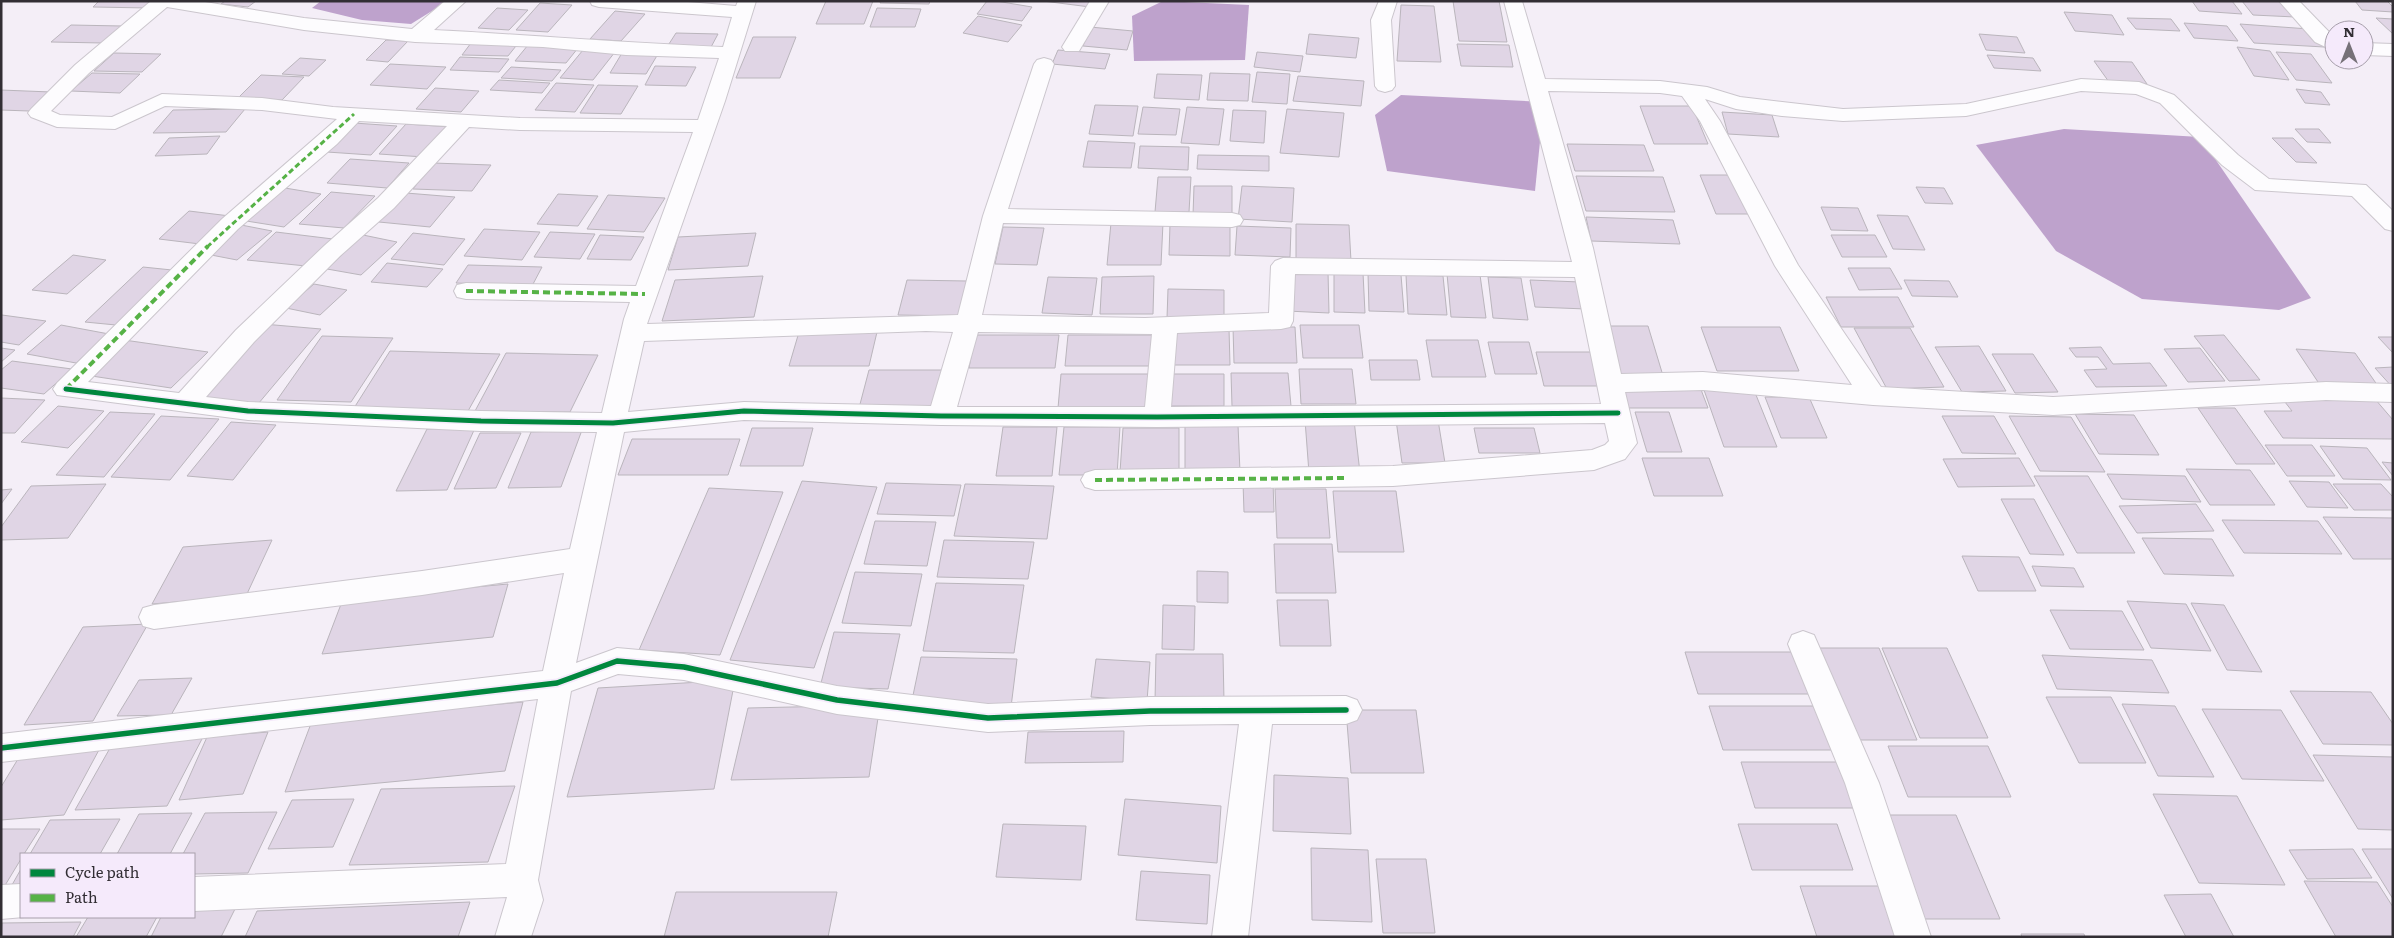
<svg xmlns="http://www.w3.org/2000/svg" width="2394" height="938" viewBox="0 0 2394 938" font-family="Literata,serif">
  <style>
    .water { fill: #bea2cc }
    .building { fill: #e0d5e5; stroke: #bab5bc }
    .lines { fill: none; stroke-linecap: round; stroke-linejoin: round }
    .minor-casing { stroke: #cbc6cd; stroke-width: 2 }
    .minor { fill: #fdfcfe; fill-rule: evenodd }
    .quiet-far1 { stroke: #56b246; stroke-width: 3; stroke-dasharray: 5.5 3; stroke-linecap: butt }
    .quiet { stroke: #56b246; stroke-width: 4; stroke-dasharray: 7 4; stroke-linecap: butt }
    .cycleway-far1-casing { stroke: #f5eafb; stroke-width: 8 }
    .cycleway-casing { stroke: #f5eafb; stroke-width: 9 }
    .cycleway-far1 { stroke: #00873e; stroke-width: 5 }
    .cycleway { stroke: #00873e; stroke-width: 5.5 }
  </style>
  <rect width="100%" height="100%" fill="#f4eef7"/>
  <g class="water">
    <polygon points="321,1 448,1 411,24 362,20 312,8"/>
    <polygon points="1163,1 1249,5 1245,60 1134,61 1132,16"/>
    <polygon points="1401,95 1544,102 1535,191 1387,171 1375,115"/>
    <polygon points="2064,129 2200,137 2311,298 2279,310 2142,299 2056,251 1976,145"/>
  </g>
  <g class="building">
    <polygon points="99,1 156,1 149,8 93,7"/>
    <polygon points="225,1 256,1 248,7 221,4"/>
    <polygon points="826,1 873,1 864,24 816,24"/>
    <polygon points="881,1 930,1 929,4 880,3"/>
    <polygon points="987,1 996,1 1032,7 1022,21 977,14"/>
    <polygon points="1043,1 1094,1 1090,7"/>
    <polygon points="1453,1 1499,1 1507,42 1459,41"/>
    <polygon points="2192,1 2232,1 2242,14 2199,11"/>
    <polygon points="2242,1 2281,1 2295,17 2253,15"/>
    <polygon points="2355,1 2387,1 2393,7 2393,12 2362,10"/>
    <polygon points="540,3 572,5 548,32 516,30"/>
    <polygon points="1401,5 1434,6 1441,62 1397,61"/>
    <polygon points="497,8 528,10 509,30 478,28"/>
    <polygon points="877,8 921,9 915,27 870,27"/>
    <polygon points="615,11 645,14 621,41 590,39"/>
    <polygon points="2064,12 2112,15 2124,35 2075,31"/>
    <polygon points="978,16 1022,25 1008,42 963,33"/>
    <polygon points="2127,18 2171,19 2180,31 2136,29"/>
    <polygon points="2376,18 2393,19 2393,34"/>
    <polygon points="2184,23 2227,26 2238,41 2194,38"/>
    <polygon points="2240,24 2309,29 2324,47 2254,43"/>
    <polygon points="71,25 122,26 103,43 51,42"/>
    <polygon points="1090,27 1133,31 1127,50 1083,46"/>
    <polygon points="676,33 718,34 710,49 667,47"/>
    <polygon points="1309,34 1359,38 1356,58 1306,54"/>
    <polygon points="1979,34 2017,37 2025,53 1986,50"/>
    <polygon points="753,37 796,37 780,78 736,78"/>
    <polygon points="474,39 520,41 508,56 462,55"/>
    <polygon points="386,40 408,41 388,62 366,60"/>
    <polygon points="1457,44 1509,45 1513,67 1461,66"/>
    <polygon points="528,45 578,48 566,63 515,61"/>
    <polygon points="2237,47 2270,51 2289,80 2254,76"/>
    <polygon points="583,50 615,52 593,80 560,78"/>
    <polygon points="1058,50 1110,54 1105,69 1052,64"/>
    <polygon points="1257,52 1303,56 1300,72 1254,67"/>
    <polygon points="2276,52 2311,54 2332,83 2296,80"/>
    <polygon points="114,53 161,54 142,72 94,71"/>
    <polygon points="622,53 658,54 646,74 610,73"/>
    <polygon points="1987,55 2033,58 2041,71 1994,68"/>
    <polygon points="460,57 509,59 499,72 450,70"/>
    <polygon points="300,58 326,60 309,76 282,74"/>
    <polygon points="2094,61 2132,62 2147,84 2109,82"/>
    <polygon points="390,64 446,67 427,89 370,85"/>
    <polygon points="655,66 696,67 686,86 645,85"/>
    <polygon points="511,67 561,70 552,81 501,78"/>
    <polygon points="1257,72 1290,74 1287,104 1252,102"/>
    <polygon points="92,73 140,74 120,93 71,91"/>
    <polygon points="1210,73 1250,74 1248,101 1207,100"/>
    <polygon points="1157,74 1202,75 1199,100 1154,98"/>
    <polygon points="261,75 304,77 282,100 238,98"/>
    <polygon points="1298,76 1364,81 1361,106 1293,101"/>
    <polygon points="499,80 550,83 542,93 490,90"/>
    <polygon points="556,83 594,85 575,112 535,110"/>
    <polygon points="598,85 638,86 621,114 580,113"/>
    <polygon points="435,88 479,91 461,112 416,109"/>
    <polygon points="2296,89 2321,92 2330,105 2305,103"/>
    <polygon points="1,90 51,92 29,111 1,110"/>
    <polygon points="1095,105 1138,106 1133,136 1089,134"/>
    <polygon points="1640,106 1692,106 1708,144 1654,144"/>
    <polygon points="1143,107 1180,109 1176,135 1138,134"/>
    <polygon points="1187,107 1224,109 1219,145 1181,143"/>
    <polygon points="245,109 226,132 153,133 173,110"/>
    <polygon points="1287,109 1344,113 1339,157 1280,153"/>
    <polygon points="1233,110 1266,111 1264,143 1230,141"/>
    <polygon points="1722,112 1772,115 1779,137 1728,134"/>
    <polygon points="354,123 397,126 371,155 327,152"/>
    <polygon points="406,124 451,127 424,157 379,154"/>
    <polygon points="2295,129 2319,129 2331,143 2307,142"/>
    <polygon points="220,136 207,154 155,156 169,138"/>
    <polygon points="2272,138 2293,138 2317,163 2296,162"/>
    <polygon points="1088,141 1135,143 1131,168 1083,167"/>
    <polygon points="1567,144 1644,145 1654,171 1575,171"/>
    <polygon points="1140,146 1189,147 1188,170 1138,168"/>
    <polygon points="1198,155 1269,156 1269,171 1197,169"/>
    <polygon points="350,159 409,163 387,188 327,183"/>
    <polygon points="433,163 491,165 472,191 413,189"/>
    <polygon points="1700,175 1732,175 1750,214 1716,214"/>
    <polygon points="1576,176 1663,177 1675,212 1586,211"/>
    <polygon points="1158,177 1191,177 1189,212 1155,212"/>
    <polygon points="1194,186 1232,186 1232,215 1193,215"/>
    <polygon points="1242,186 1294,188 1292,222 1238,219"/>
    <polygon points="279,187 321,194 284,227 240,220"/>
    <polygon points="1916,187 1944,188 1953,204 1925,203"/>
    <polygon points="331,192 375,196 344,228 299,224"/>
    <polygon points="406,193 455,197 430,227 379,222"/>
    <polygon points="558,194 598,196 578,226 537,224"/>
    <polygon points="608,195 665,198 644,232 587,229"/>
    <polygon points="1821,207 1858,208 1868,231 1831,230"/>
    <polygon points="189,211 230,216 200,244 159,239"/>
    <polygon points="1877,215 1908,216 1925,250 1893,249"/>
    <polygon points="1586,217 1673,220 1680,244 1591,241"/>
    <polygon points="1111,223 1163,223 1161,265 1107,265"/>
    <polygon points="236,224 272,231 237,260 206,254"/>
    <polygon points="1170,224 1230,224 1230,256 1169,255"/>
    <polygon points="1296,224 1349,225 1351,261 1296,260"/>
    <polygon points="1237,226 1291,228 1290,257 1235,255"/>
    <polygon points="1003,227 1044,228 1037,265 995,264"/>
    <polygon points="484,229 540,232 522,260 464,256"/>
    <polygon points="276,232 333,239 306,266 247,260"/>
    <polygon points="550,232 595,234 580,259 534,257"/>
    <polygon points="413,233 465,239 444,265 391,259"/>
    <polygon points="756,233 748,266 668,270 678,237"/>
    <polygon points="363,235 397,242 361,275 327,269"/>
    <polygon points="600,235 644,237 631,260 587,259"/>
    <polygon points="1831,235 1875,235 1887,257 1842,257"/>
    <polygon points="73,255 106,260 67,294 32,290"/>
    <polygon points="387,263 443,269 427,287 371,282"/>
    <polygon points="468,265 542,267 532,286 456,283"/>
    <polygon points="143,267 172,270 116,325 85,322"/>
    <polygon points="1848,268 1890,268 1902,289 1859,290"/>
    <polygon points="1288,270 1328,272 1329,313 1287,311"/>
    <polygon points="1334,272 1363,273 1365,313 1334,312"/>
    <polygon points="1368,273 1401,275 1404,312 1369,311"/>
    <polygon points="1447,274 1480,275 1486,318 1451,317"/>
    <polygon points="1406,275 1443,276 1447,315 1408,314"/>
    <polygon points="763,276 754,317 662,321 675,280"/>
    <polygon points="1154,276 1153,314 1100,314 1102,277"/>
    <polygon points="1048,277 1097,278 1092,315 1042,313"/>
    <polygon points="1488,277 1521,278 1528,320 1493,318"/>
    <polygon points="907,280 967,281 959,316 898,315"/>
    <polygon points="1530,280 1580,282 1586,309 1535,307"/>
    <polygon points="1904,280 1949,281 1958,297 1912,296"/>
    <polygon points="314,284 347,290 320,315 286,308"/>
    <polygon points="1168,289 1224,290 1224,318 1167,318"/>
    <polygon points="1826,297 1898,297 1914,327 1841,327"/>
    <polygon points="1,315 2,315 46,321 19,345 1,342"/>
    <polygon points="263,324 321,329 258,404 197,399"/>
    <polygon points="61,325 109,334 76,363 27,354"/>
    <polygon points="1300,325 1359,325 1363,358 1303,358"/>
    <polygon points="1602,326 1648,326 1664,379 1617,378"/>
    <polygon points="1233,327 1295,327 1297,363 1234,363"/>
    <polygon points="1701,327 1780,327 1799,371 1717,371"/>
    <polygon points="1854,328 1910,328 1944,387 1887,389"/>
    <polygon points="1168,329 1229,329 1230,365 1168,365"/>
    <polygon points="799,332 877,332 869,366 789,366"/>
    <polygon points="975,335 1059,335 1055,368 969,368"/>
    <polygon points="1068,335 1153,335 1152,366 1065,366"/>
    <polygon points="2224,335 2260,380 2229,381 2194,336"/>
    <polygon points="322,336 393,338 351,402 277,400"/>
    <polygon points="2378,337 2393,337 2393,353"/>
    <polygon points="124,340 208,352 171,388 85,375"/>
    <polygon points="1426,340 1478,340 1486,377 1432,377"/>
    <polygon points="1488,342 1529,342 1537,374 1495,374"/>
    <polygon points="1979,346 2006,391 1962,392 1935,347"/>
    <polygon points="2101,347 2113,364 2150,363 2167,386 2096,387 2084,370 2107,369 2098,357 2076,357 2069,348"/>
    <polygon points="1,348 15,350 1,362"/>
    <polygon points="2200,348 2225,381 2188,382 2164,349"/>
    <polygon points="2296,349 2355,353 2380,389 2320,385"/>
    <polygon points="390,351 500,354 468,411 354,408"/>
    <polygon points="1536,352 1591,352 1601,386 1544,386"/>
    <polygon points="506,353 598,355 570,412 475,411"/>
    <polygon points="1992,354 2033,354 2058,392 2015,393"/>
    <polygon points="1369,360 1417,360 1420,380 1371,380"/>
    <polygon points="12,361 72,369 44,394 1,388 1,370"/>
    <polygon points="2393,367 2393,388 2375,368"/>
    <polygon points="1299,369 1352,369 1356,404 1301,404"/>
    <polygon points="869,370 942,370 935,408 859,408"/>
    <polygon points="1231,373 1288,373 1291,406 1232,406"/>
    <polygon points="1061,374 1157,374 1156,408 1058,408"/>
    <polygon points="1165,374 1224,374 1224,406 1164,406"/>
    <polygon points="1622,387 1700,387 1708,408 1628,408"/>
    <polygon points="1704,390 1754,390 1777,447 1724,447"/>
    <polygon points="1765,397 1809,397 1827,438 1781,438"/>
    <polygon points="2281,397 2375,399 2393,420 2393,439 2283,438 2264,411 2292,411"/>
    <polygon points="1,398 45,400 15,433 1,433"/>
    <polygon points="58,406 104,411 68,448 21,442"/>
    <polygon points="2198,408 2235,408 2275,464 2236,464"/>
    <polygon points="110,412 155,414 104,477 56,475"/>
    <polygon points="1635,412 1669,412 1682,452 1647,452"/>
    <polygon points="2075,414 2134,415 2159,455 2099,454"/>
    <polygon points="161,416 219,419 170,480 111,477"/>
    <polygon points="1942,416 1994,416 2016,454 1962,453"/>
    <polygon points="2009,416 2071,417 2105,472 2040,471"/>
    <polygon points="1305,420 1354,420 1360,473 1309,473"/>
    <polygon points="1396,420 1438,420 1445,463 1402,463"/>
    <polygon points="231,422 276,425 233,480 187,476"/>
    <polygon points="1185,425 1238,425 1240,472 1185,472"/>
    <polygon points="1003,427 1057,427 1052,476 996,476"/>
    <polygon points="1064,427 1120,427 1117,475 1059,475"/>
    <polygon points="475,428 447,490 396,491 427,429"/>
    <polygon points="752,428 813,428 803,466 740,466"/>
    <polygon points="1123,428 1179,428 1179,472 1120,472"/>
    <polygon points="1474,428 1534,428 1540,453 1479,453"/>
    <polygon points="582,430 561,487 508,488 531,432"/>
    <polygon points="480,433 521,433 496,488 454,489"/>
    <polygon points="632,439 740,439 728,475 618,475"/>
    <polygon points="2265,445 2312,445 2335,476 2287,476"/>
    <polygon points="2320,446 2367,448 2391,480 2343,479"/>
    <polygon points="1642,458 1709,458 1723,496 1654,496"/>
    <polygon points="2019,458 2035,486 1958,487 1943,459"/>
    <polygon points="2382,462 2393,463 2393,476"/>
    <polygon points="2186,469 2250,470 2275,505 2210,505"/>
    <polygon points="2107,474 2185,476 2201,502 2122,499"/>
    <polygon points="2034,476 2088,476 2135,553 2077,553"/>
    <polygon points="802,481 877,487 814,668 730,660"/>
    <polygon points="2289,481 2329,482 2348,508 2307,507"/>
    <polygon points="1243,482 1273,482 1274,512 1244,512"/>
    <polygon points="886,483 961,485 954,516 877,514"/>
    <polygon points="106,484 68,538 1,540 1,527 31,486"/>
    <polygon points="965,484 1054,486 1047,539 954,536"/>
    <polygon points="2333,484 2381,484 2393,497 2393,510 2354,510"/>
    <polygon points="709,488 783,492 720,655 639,650"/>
    <polygon points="12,489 1,504 1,490"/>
    <polygon points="1275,489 1326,489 1330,538 1277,538"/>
    <polygon points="1333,491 1396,491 1404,552 1338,552"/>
    <polygon points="2001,499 2034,499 2064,555 2030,554"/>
    <polygon points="2196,504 2214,531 2137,533 2119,506"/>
    <polygon points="2323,517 2393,518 2393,559 2353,559"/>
    <polygon points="2222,520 2318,521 2342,554 2244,553"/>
    <polygon points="875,521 936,522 927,566 864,564"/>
    <polygon points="2142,538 2212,539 2234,576 2164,574"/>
    <polygon points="272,540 246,596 152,604 183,547"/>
    <polygon points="944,540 1034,542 1028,579 937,577"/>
    <polygon points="1274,544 1332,544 1336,593 1276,593"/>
    <polygon points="1962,556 2019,557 2036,591 1978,591"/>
    <polygon points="2032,566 2074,568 2084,587 2041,586"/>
    <polygon points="1197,571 1228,572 1228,603 1197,602"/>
    <polygon points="855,572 922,574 911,626 842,623"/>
    <polygon points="936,583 1024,585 1014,653 923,651"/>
    <polygon points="508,584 493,637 322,654 343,599"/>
    <polygon points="1277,600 1328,600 1331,646 1280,646"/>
    <polygon points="2127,601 2186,604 2211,651 2151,648"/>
    <polygon points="2191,603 2224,605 2262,672 2227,670"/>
    <polygon points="1163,605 1195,606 1194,650 1162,649"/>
    <polygon points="2050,610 2122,611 2144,650 2070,649"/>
    <polygon points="148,624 93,721 24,725 83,627"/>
    <polygon points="834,632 900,634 888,689 820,687"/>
    <polygon points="1813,648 1879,648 1917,740 1848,740"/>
    <polygon points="1882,648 1947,648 1988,738 1920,738"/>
    <polygon points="1685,652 1794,652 1809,694 1698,694"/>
    <polygon points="1156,654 1223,654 1224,701 1155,701"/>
    <polygon points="2042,655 2152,660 2169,693 2057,689"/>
    <polygon points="921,657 1017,659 1011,707 911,705"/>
    <polygon points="1096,659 1150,662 1147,701 1091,697"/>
    <polygon points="192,678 171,715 117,716 139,680"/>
    <polygon points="735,680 714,789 567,797 598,688"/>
    <polygon points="2290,691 2371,692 2393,724 2393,745 2323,744"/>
    <polygon points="2046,697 2111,697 2146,763 2079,763"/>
    <polygon points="523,702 505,771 285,792 312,721"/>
    <polygon points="2122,704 2175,706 2214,777 2158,776"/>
    <polygon points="880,705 869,777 731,780 748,708"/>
    <polygon points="1709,706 1817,706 1833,750 1723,750"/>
    <polygon points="2202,709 2281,710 2324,781 2242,779"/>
    <polygon points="1346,710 1416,710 1424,773 1351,773"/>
    <polygon points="1124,731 1123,762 1025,763 1028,732"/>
    <polygon points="268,732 243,794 179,800 207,737"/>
    <polygon points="203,737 167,806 75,810 114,741"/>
    <polygon points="1888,746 1988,746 2011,797 1908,797"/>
    <polygon points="100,748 64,815 1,820 1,787 21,754"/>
    <polygon points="2313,755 2393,757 2393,830 2358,829"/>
    <polygon points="1741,762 1840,762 1857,808 1755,808"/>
    <polygon points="1274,775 1348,778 1351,834 1273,831"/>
    <polygon points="515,786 488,862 349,865 381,789"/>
    <polygon points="2153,794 2237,796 2285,885 2199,883"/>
    <polygon points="354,799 333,847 268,849 292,800"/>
    <polygon points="1125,799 1221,806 1217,863 1118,855"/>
    <polygon points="277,812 248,873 194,874 194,854 183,854 205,813"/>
    <polygon points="192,813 170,854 117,854 139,814"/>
    <polygon points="1879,815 1956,815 2000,919 1918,919"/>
    <polygon points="120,819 100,854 30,854 50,820"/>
    <polygon points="1003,824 1086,826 1081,880 996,877"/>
    <polygon points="1738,824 1837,824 1853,870 1752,870"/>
    <polygon points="1,829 40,829 24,854 21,854 21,859 1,892"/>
    <polygon points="1311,848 1368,850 1372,922 1312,920"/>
    <polygon points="2353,849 2372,878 2307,879 2289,850"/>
    <polygon points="2362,849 2393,849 2393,899"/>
    <polygon points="1376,859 1426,859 1435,933 1383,933"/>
    <polygon points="21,869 21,891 8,892"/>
    <polygon points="1141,871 1210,875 1207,924 1136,920"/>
    <polygon points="2304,881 2377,882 2393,907 2393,937 2336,937"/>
    <polygon points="1800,886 1880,886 1899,937 1817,937"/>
    <polygon points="676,892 837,892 828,937 664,937"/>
    <polygon points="2211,894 2234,937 2186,937 2164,895"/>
    <polygon points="470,902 458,937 245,937 257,911"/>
    <polygon points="235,909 221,937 151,937 161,917 194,917 194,910"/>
    <polygon points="88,917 157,917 146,937 76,937"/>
    <polygon points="81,922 73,937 1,937 2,923"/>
    <polygon points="2021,934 2084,934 2085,937 2022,937"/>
  </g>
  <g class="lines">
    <g class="minor-casing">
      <g id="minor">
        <path d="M151,1h48l105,17 108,11 33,-28h21l-32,29c96,5 192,13 289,17l9,-30 -133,-10 -7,-2 -2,-4h86l60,5 2,-5h18l-31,100 -78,223 311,-9 25,-99 51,-152 3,-4 7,-2 7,2 3,4 -46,145 224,4 8,2 3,5 -3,5 -8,2 -229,-4 -21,92 163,3 124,-5 2,-47 4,-5 8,-3 289,4 -68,-261h18l23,78 115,2 47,6 33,10 103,12 123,-5 115,-25 58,3 35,13 64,60 31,24 97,6 27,26v20l-8,-2 -33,-33 -97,-6 -33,-25 -62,-62 -24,-9 -55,-3 -115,25 -123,5 -61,-5 -46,-7 -31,-10 15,22 78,144 83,122 172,10 273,-15 67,2v18l-67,-2 -273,15 -180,-10 -170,-15 -78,2 12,51 -12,16 -31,11 -201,16 -298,4 -10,-3 -4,-7 4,-7 10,-3 298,-4 199,-16 13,-5 4,-4 -4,-18 -448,4 -216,-2 -197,-5 -120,12 -48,231 41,-15 67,6 153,32 151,18 162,-7 196,-1 11,4 5,10 -5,10 -11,4h-74l-24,213h-36l27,-213 -89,1 -162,7 -151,-18 -153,-34 -66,-6 -47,17 -33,189 5,20 -12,37h-36l12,-40 -313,14v-34l312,-13 32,-165 -537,63v-28l542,-63 21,-98 -142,22 -268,34 -11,-3 -4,-9 4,-9 11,-3 268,-34 148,-22 27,-117 -116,-1 -233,-11 -191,-25 -4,-6 4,-6 165,-164 115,-100 -75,-9 -97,-4 -50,23 -58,-2 -26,-10 -3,-4 3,-4 44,-44zM167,7l137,23 111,12 128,5 83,8 93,3 -21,62 -178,-2 -187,-11 -71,-9 -100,-4 -50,23 -52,-2 -9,-4 38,-38zM1548,91l112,2 22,3 18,25 75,145 77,119 -149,-13 -82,2 -28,-126zM359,121l88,5 -69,72 -54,48 -88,84 -57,63 -91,-11 150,-153 99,-85zM469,127l51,3 173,2 -57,154 -170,-3 -9,2 -3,6 3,6 9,2 164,3 -6,17 -22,94 -121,-2 -233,-9 -42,-5 48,-55 86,-86 54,-48zM1295,274l280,3 26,127 -430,3 6,-74 104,-4 9,-2 3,-6zM926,331l27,1 -22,74 -187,-4 -116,10 16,-71zM978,332l174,2 -7,73h-188z"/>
        <polygon points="1090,1 1109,1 1079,51 1065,51 1062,47"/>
        <polygon points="1379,1 1397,1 1391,20 1395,86 1392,90 1385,92 1378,90 1375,86 1371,20"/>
        <polygon points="2279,1 2299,1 2334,37 2334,51 2315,42"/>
        <polygon points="2364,43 2393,44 2393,56 2364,55"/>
        <polygon points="1803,631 1814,635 1879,783 1931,937 1895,937 1845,783 1788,644 1792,635"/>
        <polygon points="21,884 21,917 24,917 1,919 1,885"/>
      </g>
    </g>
    <use href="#minor" class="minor"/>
    <polyline class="quiet-far1" points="207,247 354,114"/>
    <g class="quiet">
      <polyline points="466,291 645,294"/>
      <polyline points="66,389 208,246"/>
      <polyline points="1095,480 1347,478"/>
    </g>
    <g class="cycleway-far1-casing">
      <polyline id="cycleway-far1" points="66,389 248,411 481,421 613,423 744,411 941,416 1157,417 1618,413"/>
    </g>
    <g class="cycleway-casing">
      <polyline id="cycleway" points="1,748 557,683 617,661 684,667 837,700 988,718 1150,711 1346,710"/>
    </g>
    <use href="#cycleway-far1" class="cycleway-far1"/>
    <use href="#cycleway" class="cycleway"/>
  </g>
  <rect width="2394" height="938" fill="none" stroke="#322e34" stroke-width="5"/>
  <rect x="20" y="853" width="175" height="65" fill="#f5eafb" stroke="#a79fab"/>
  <rect x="30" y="869" width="25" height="8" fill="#00873e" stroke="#a79fab"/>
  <text x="65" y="878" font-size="15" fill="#322e34">Cycle path</text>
  <rect x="30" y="894" width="25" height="8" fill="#56b246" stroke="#a79fab"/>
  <text x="65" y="903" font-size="15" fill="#322e34">Path</text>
  <g transform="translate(2349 45)"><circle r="24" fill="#f5eafb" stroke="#a79fab"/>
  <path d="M0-4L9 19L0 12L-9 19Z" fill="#767178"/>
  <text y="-8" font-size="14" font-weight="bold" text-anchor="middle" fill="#322e34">N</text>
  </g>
</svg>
